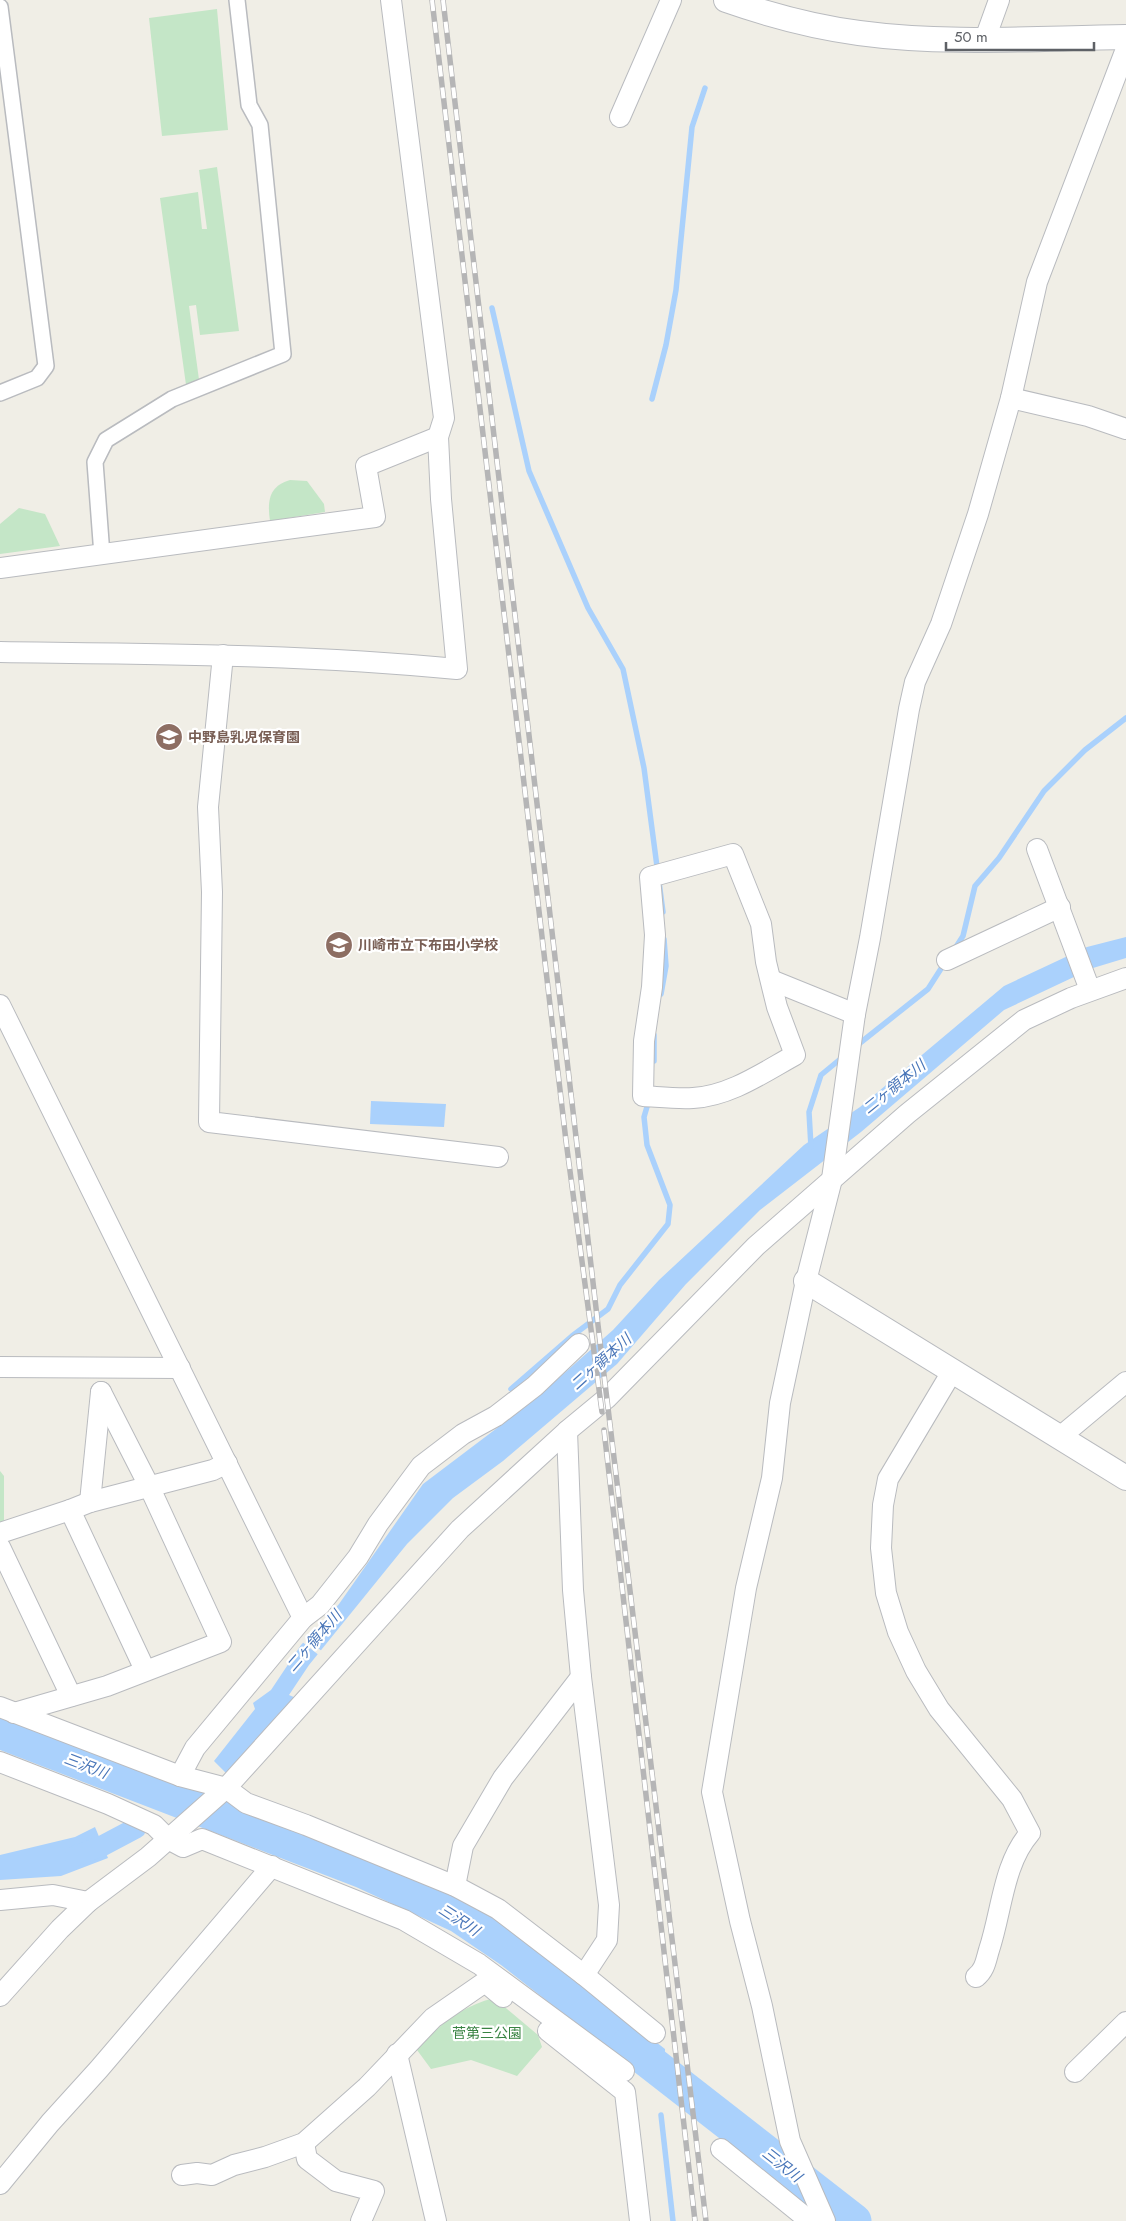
<svg xmlns="http://www.w3.org/2000/svg" width="1126" height="2221" viewBox="0 0 1126 2221" font-family="Jost,'Noto Sans JP',sans-serif">
  <style>
    .green { fill: #c4e6c7 }
    .water { fill: #aad1fc }
    .pier { fill: #f0eee6 }
    .lines { fill: none; stroke-linecap: round; stroke-linejoin: round }
    .stream { stroke: #aad1fc; stroke-width: 5.5 }
    .canal { stroke: #aad1fc; stroke-width: 21 }
    .river { stroke: #aad1fc; stroke-width: 35 }
    .pedestrian-casing { stroke: #b9bbbf; stroke-width: 18 }
    .minor-casing { stroke: #b9bbbf; stroke-width: 22 }
    .tertiary-casing { stroke: #b9bbbf; stroke-width: 26 }
    .pedestrian { stroke: #fff; stroke-width: 15 }
    .minor { stroke: #fff; stroke-width: 20 }
    .tertiary { stroke: #fff; stroke-width: 24 }
    .rail-casing { stroke: #b5b5b6; stroke-width: 5.5 }
    .rail { stroke: #fff; stroke-width: 4; stroke-dasharray: 11; stroke-linecap: butt }
    .labels { text-anchor: middle; dominant-baseline: central; stroke-width: 4.5; stroke-linejoin: round; paint-order: stroke }
    .education-label { font-size: 14px; font-weight: bold; fill: #785e54; stroke: #fff; text-anchor: start }
    .park-label { font-size: 14px; fill: #388342; stroke: #fff }
    .water-label { font-size: 15px; font-style: italic; fill: #4875b8; stroke: #fff }
  </style>
  <rect width="100%" height="100%" fill="#f0eee6"/>
  <g class="green">
    <polygon points="217,9 228,130 162,136 149,18"/>
    <polygon points="217,167 239,331 200,335 196,305 189,306 200,387 187,392 160,198 198,192 202,229 207,229 199,170"/>
    <path d="M290,480l17,1 17,23 1,8 -55,9c-3,-20 -1,-35 20,-41z"/>
    <polygon points="19,508 45,514 60,546 0,554 0,524"/>
    <polygon points="0,1471 4,1476 4,1525 0,1526"/>
    <path d="M494,1998l44,37 4,12 -25,29 -46,-16 -40,9 -14,-19c23,-26 43,-43 77,-52z"/>
  </g>
  <g class="water">
    <polygon points="1126,937 1126,958 1093,968 1004,1010 861,1132 760,1210 686,1284 617,1364 503,1461 453,1498 407,1544 309,1665 289,1695 296,1698 226,1773 214,1761 255,1709 253,1703 271,1690 301,1645 339,1604 423,1484 534,1400 613,1330 659,1280 804,1145 860,1107 1004,986 1087,947"/>
    <polygon points="371,1101 446,1104 444,1127 370,1124"/>
    <polygon points="0,1716 296,1827 435,1884 495,1917 665,2049 665,2093 501,1965 451,1931 356,1887 0,1750"/>
    <polygon points="95,1827 108,1858 61,1876 0,1880 0,1855 75,1837"/>
  </g>
  <polygon class="pier" points="304,1637 323,1652 320,1656 301,1641"/>
  <g class="lines">
    <g class="stream">
      <polyline points="492,308 529,471 588,608 623,669 644,768 663,912"/>
      <polyline points="652,399 666,345 676,290 692,127 705,88"/>
      <polyline points="954,950 963,936 975,886 999,858 1044,791 1085,750 1126,718"/>
      <polyline points="661,994 666,966 664,939"/>
      <polyline points="855,1047 928,989 944,964"/>
      <polyline points="654,1061 654,1035"/>
      <polyline points="811,1147 809,1112 821,1075 844,1056"/>
      <polyline points="511,1389 572,1336 608,1309 620,1285 668,1224 670,1205 647,1145 644,1117 649,1100"/>
      <polyline points="661,2115 673,2221"/>
    </g>
    <polyline class="canal" points="75,1856 102,1846 136,1828"/>
    <polyline class="river" points="628,2045 854,2221"/>
    <g class="pedestrian-casing">
      <g id="pedestrian">
        <polyline points="0,7 46,366 37,378 0,393"/>
        <polyline points="102,555 95,462 106,440 172,399 283,354 260,125 249,105 237,0"/>
      </g>
    </g>
    <g class="minor-casing">
      <g id="minor">
        <polyline points="985,39 999,0"/>
        <polyline points="620,117 671,0"/>
        <polyline points="1011,398 1088,416 1126,429"/>
        <polyline points="0,568 375,517 366,466 438,437"/>
        <path d="M0,652c152,2 305,2 457,17l-16,-170 -3,-62 6,-19 -53,-418"/>
        <polyline points="223,655 208,807 212,892 209,1122 498,1157"/>
        <polyline points="1037,849 1090,990"/>
        <path d="M733,854l28,70 5,38 11,45 18,48c-31,17 -65,41 -102,43 -16,1 -33,-1 -50,-2l1,-55 8,-54 3,-52 -5,-58z"/>
        <polyline points="947,960 1060,907"/>
        <polyline points="771,980 855,1014"/>
        <polyline points="0,1005 303,1618"/>
        <polyline points="0,1367 180,1368"/>
        <path d="M953,1370l-65,109 -5,26 -2,43 5,45 12,39 18,39 23,38 73,90 18,34c-27,31 -28,78 -41,117 -3,10 -4,20 -13,27"/>
        <polyline points="567,1431 573,1590 581,1677 609,1905 607,1940 584,1975"/>
        <polyline points="1060,1437 1126,1382"/>
        <polyline points="90,1502 101,1392"/>
        <polyline points="70,1510 145,1670"/>
        <polyline points="0,1533 70,1510 90,1502 213,1470 227,1463"/>
        <polyline points="0,1547 71,1696"/>
        <polyline points="0,1707 180,1776 226,1788 246,1803 306,1825 455,1886 498,1909 584,1975 655,2033"/>
        <polyline points="14,1713 107,1686 221,1642 149,1486 101,1392"/>
        <polyline points="0,1762 108,1804 154,1825 168,1839 183,1847 202,1839 404,1920 479,1964 624,2071"/>
        <polyline points="180,1776 195,1748 303,1618 320,1605 358,1557 378,1524 421,1466 463,1434 496,1416 535,1386 579,1344"/>
        <polyline points="455,1886 463,1846 503,1778 581,1677"/>
        <polyline points="0,1900 53,1895 88,1902"/>
        <polyline points="0,1996 60,1929 88,1902 148,1857 226,1788 460,1529 567,1431 607,1398 756,1246 907,1114 1024,1020 1071,998 1126,978"/>
        <polyline points="548,2031 625,2092 640,2221"/>
        <polyline points="397,2054 436,2221"/>
        <polyline points="1075,2072 1126,2022"/>
        <polyline points="304,2143 307,2159 336,2181 374,2191 361,2221"/>
        <polyline points="721,2149 810,2221"/>
        <polyline points="182,2175 197,2173 212,2175 234,2165 265,2157 304,2143 367,2087 433,2018 485,1982 503,1997"/>
        <polyline points="0,2184 50,2123 99,2069 272,1866"/>
        <polyline points="825,2221 790,2141 762,2006 740,1921 712,1792 746,1588 772,1478 780,1403 806,1281 832,1179 855,1014 870,938 909,709 915,682 941,624 978,514 1011,398 1037,282 1126,49"/>
      </g>
    </g>
    <g class="tertiary-casing">
      <g id="tertiary">
        <path d="M726,0c43,15 88,27 133,33 88,12 179,5 267,4"/>
        <polyline points="806,1281 1126,1478"/>
      </g>
    </g>
    <use href="#pedestrian" class="pedestrian"/>
    <use href="#minor" class="minor"/>
    <use href="#tertiary" class="tertiary"/>
    <g class="rail-casing">
      <g id="rail">
        <polyline points="432,0 566,1141 602,1412"/>
        <polyline points="443,0 598,1325 706,2221"/>
        <polyline points="604,1430 695,2221"/>
      </g>
    </g>
    <use href="#rail" class="rail"/>
  </g>
  <defs>
    <g id="school-disc" transform="scale(1.4375)"><circle r="9.5" fill="#8d6e63" stroke="#fff"/><path d="M0-5L7-2L0 1L-7-2ZM-4 1L0 2.5L4 1V4Q0 6-4 4Z" fill="#fff"/></g>
  </defs>
  <g fill-rule="evenodd">
    <use href="#school-disc" x="169" y="737"/>
    <use href="#school-disc" x="339" y="945"/>
  </g>
  <g class="labels">
    <g class="education-label">
      <text x="188" y="737">中野島乳児保育園</text>
      <text x="358" y="945">川崎市立下布田小学校</text>
    </g>
    <g class="park-label">
      <text x="487" y="2033">菅第三公園</text>
    </g>
    <g class="water-label">
      <text transform="translate(894 1087) rotate(-39)">二ヶ領本川</text>
      <text transform="translate(601 1362) rotate(-42)">二ヶ領本川</text>
      <text transform="translate(314 1641) rotate(-49)">二ヶ領本川</text>
      <text transform="translate(86 1766) rotate(21)">三沢川</text>
      <text transform="translate(459 1920) rotate(33)">三沢川</text>
      <text transform="translate(782 2165) rotate(38)">三沢川</text>
    </g>
  </g>
  <path d="M946 42v8h148v-8" fill="none" stroke="#5e6166" stroke-width="2.5"/>
  <text x="954" y="42" font-size="15" fill="#5e6166" stroke="#ffffff" stroke-width="4" paint-order="stroke">50 m</text>
</svg>
